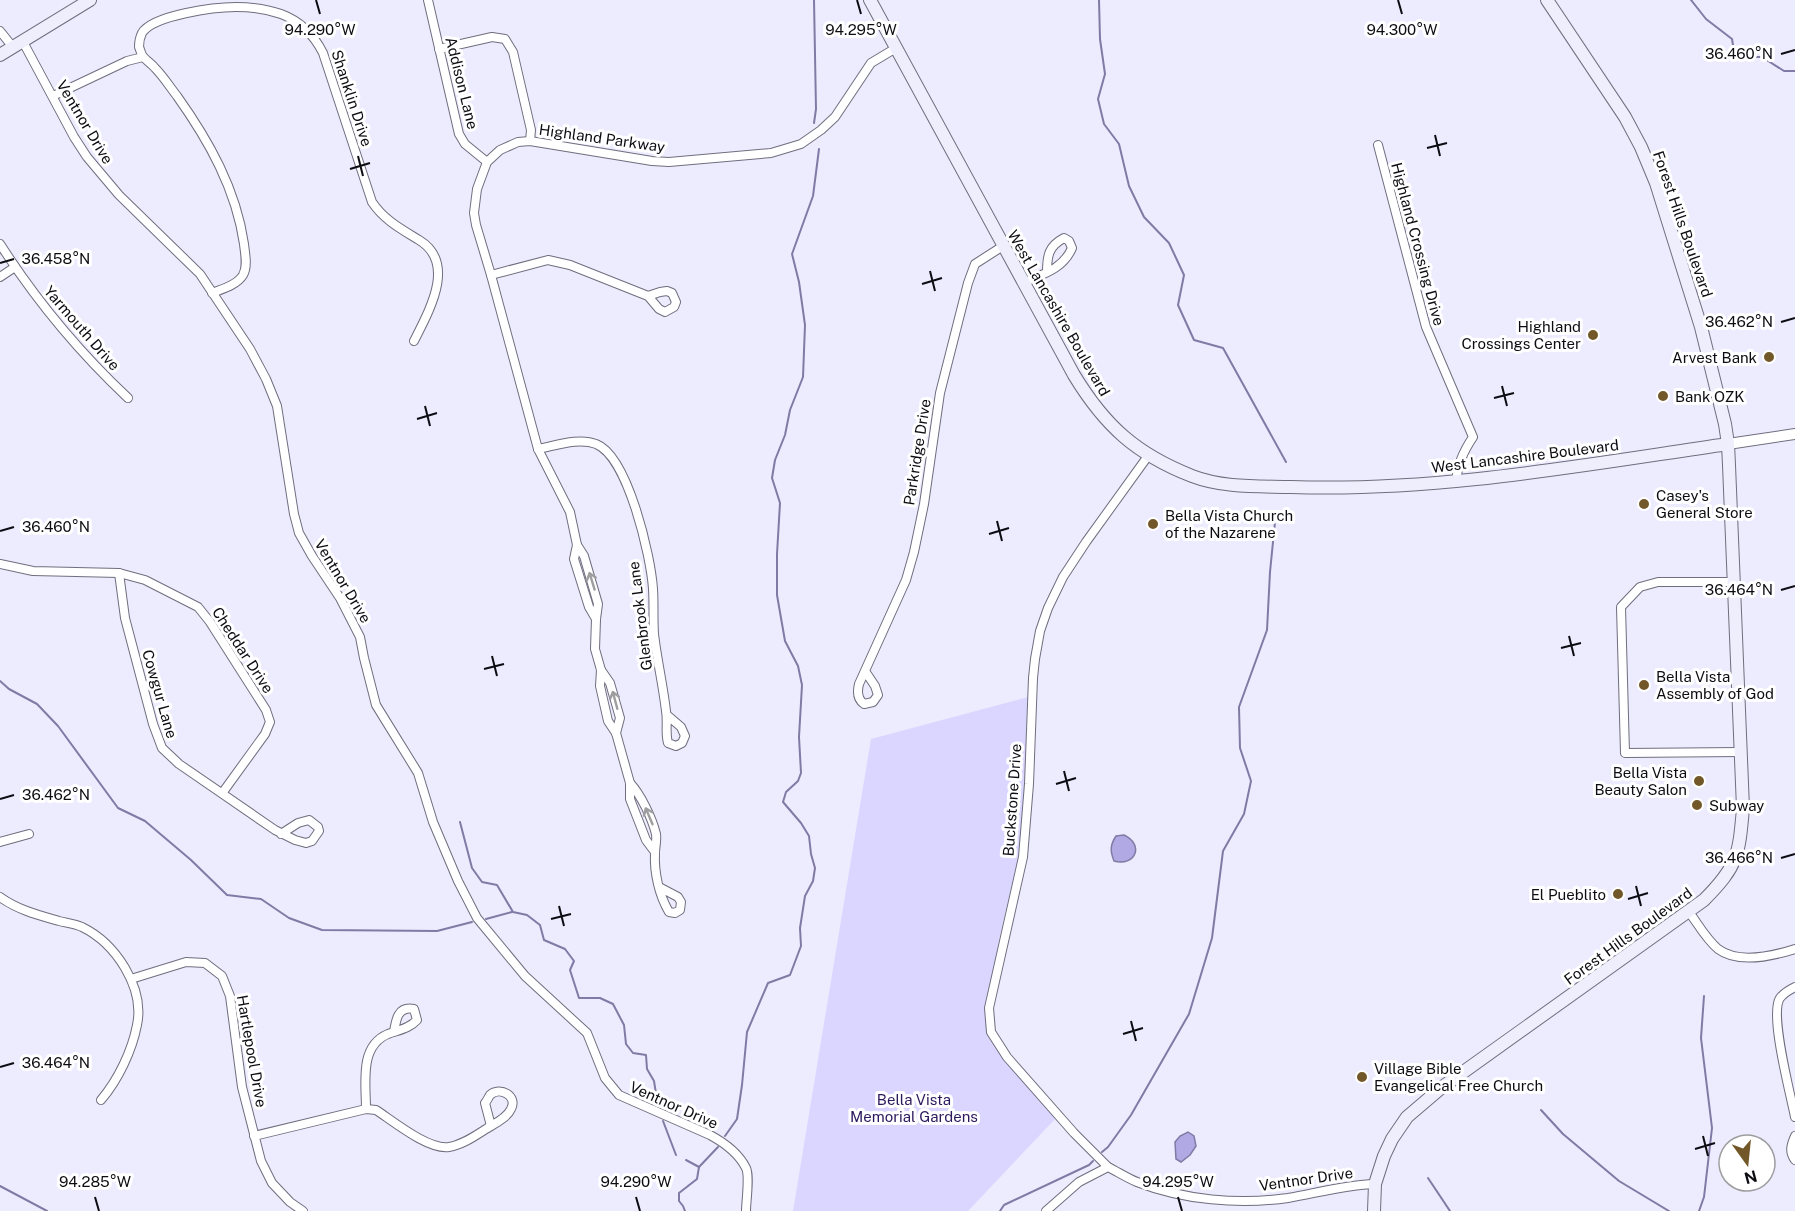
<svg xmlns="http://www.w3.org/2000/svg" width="1795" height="1211" viewBox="0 0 1795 1211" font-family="'Public Sans',sans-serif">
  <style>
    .green { fill: #dad6ff }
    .water { fill: #b1a9e4; stroke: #807aa5; stroke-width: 1.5 }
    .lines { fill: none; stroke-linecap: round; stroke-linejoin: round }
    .stream { stroke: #807aa5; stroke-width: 2 }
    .minor-casing { stroke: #6f6e7e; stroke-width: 10 }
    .tertiary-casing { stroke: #6f6e7e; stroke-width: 12 }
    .secondary-casing { stroke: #6f6e7e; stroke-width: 14 }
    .minor { stroke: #fff; stroke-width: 8 }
    .tertiary { stroke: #fff; stroke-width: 10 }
    .secondary { stroke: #efeefc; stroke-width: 12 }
    .oneway { stroke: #9e9ea0 }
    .ticks { fill: none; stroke: #0d0c12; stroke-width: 2 }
    .poi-dot { fill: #725829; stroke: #fff; stroke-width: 2 }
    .labels { text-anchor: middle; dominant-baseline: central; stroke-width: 6; stroke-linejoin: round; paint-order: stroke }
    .street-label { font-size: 15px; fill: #0d0c12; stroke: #fff }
    .poi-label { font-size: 15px; fill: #0d0c12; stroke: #fff; text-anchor: start }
    .park-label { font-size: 15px; fill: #2d195d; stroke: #fff }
    .ticks-label { font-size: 15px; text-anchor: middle; fill: #0d0c12; stroke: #fff; stroke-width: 6; stroke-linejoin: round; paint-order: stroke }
  </style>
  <rect width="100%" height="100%" fill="#edebfe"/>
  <polygon class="green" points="1028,697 1023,827 1017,862 999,940 986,1013 986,1025 1057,1117 968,1211 793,1211 871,739"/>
  <g class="water">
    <path d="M1124,835c21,10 11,32 -10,26 -4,-10 -4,-16 2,-25z"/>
    <polygon points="1188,1132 1194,1136 1196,1146 1190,1155 1181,1162 1176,1159 1175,1142 1180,1136"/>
  </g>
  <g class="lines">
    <g class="stream">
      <polyline points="814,0 816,109 814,123"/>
      <polyline points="1099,0 1100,39 1105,74 1098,99 1104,124 1119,144 1129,186 1144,217 1169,243 1184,275 1178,305 1194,340 1223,348 1286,462"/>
      <polyline points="1691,0 1706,19 1732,39 1735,57 1762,57 1784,71 1795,71"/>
      <polyline points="0,681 9,689 37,704 58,726 118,808 145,821 191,860 227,895 261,899 289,918 322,930 437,931 472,922"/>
      <polyline points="460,822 472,868 482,882 497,885 513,912 527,915 540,925 544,940 565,949 574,961 570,970 579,998 600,998 613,1004 624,1025 626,1044 633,1053 646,1055 647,1069 654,1081 658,1106"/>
      <polyline points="486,919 512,912"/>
      <polyline points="1541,1110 1563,1134 1619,1181 1669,1211"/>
      <polyline points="663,1121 676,1155"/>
      <polyline points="725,1136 737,1119 742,1085 747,1032 768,983 790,975 801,946 800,928 805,896 813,881 815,868 811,854 809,836 801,823 783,802 786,792 798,781 801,773 799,737 802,685 798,666 785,641 777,595 777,554 780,503 772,478 775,460 785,435 790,410 803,377 805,325 799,282 792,254 813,196 819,149"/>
      <polyline points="1102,1152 1108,1147 1131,1115 1189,1014 1212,938 1223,851 1244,814 1251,781 1240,748 1239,707 1267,630 1270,572 1276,512"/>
      <polyline points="686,1160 699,1167"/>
      <polyline points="1428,1178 1450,1211"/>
      <polyline points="0,1186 47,1211"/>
      <polyline points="685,1211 683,1206 679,1201 679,1193 697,1179 699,1167 718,1147"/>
      <polyline points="1000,1211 1004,1205 1089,1165 1093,1161"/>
      <polyline points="1699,1211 1704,1197 1712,1128 1701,1038 1704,996"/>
    </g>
    <g class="minor-casing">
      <g id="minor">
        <polyline points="428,0 459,134 465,144 487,162"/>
        <polyline points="0,31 12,46"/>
        <path d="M22,40l52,97 13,20 32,38 81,79 50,75 16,30 11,27 17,108 5,19 13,23 28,42 20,39 4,21 12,47 42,68 15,49 25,59 19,37 48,58 62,57 18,45 14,17 91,40c13,7 29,19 36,33 4,8 0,33 0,43"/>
        <polyline points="439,49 492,37 505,39 513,52 531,130 530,141"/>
        <polyline points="53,96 127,61 143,57"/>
        <path d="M1378,145l48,182 47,110c-10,15 -15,27 -17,44"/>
        <path d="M0,244c36,56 79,108 128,154"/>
        <polyline points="491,275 548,260 570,265 648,296 659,309 665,312 674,307 676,302 672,293 667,291 660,292 648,296"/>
        <polyline points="0,277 15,267"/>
        <path d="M1023,283c20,-9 40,-14 49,-35l-3,-7 -5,-3c-15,8 -17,17 -17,34"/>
        <path d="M212,293c10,-4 25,-8 31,-18 5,-9 2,-21 1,-31 -8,-55 -35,-103 -67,-148 -7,-9 -14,-20 -22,-28 -4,-5 -10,-8 -13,-13 -1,-2 -2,-6 -3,-8 0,-5 1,-10 3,-14 11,-18 73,-26 94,-26 15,0 31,2 45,7 19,7 33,21 42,39l49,149c12,18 29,27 47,38 38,23 10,71 -5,101"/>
        <path d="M538,449c17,-3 41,-12 58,-5 32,12 55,113 57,145 1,15 0,30 1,45 3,26 9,51 12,77 2,11 -1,21 2,32l8,3 6,-3 3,-7 -4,-9 -14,-12"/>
        <polyline points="577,545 584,556 598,604 596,619 595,649 601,670 600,686 608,721 616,733 630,783 630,799 646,840 655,852"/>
        <polyline points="0,564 33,571 119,573 145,580 198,607 210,622 266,710 270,722 265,734 223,792"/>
        <polyline points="119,573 125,618 153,724 162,748 179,764 275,830 295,840 306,843 312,841 319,831 318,827 309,820 298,823 281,834"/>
        <polyline points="1734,582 1658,582 1640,587 1621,607 1625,753 1741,752"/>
        <polyline points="596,619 589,607 574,559 577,545 570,512 538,449 491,275 476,225 474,213 477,189 487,162 500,150 518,142 530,141 652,161 669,162 771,153 801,144 821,130 835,117 871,63 896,48"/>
        <polyline points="601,670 610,683 620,718 616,733"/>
        <path d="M865,671l10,15 3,9 -5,7 -9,2c-7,-5 -7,-12 -5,-20l47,-104 8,-28 10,-48 16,-111 28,-110 7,-19 28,-18"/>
        <path d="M630,783c11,12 22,35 26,51 1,6 -1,13 -1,19 -1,20 4,42 14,59l6,1 5,-3 1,-8 -3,-5 -19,-10"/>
        <polyline points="0,842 29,834"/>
        <path d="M0,897c18,13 38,18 59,24 8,2 16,3 23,6 33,16 63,60 55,98 -5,26 -19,55 -36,75"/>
        <path d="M1689,912c9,12 17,27 29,37 20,15 55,7 77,0"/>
        <polyline points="131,979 186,962 205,963 222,976 230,996 242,1087 261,1161 272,1183 290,1202 303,1211"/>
        <path d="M1795,987c-4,2 -12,7 -15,11 -11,16 11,98 15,119"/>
        <path d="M366,1109c0,-26 -7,-63 22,-75 11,-4 22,-6 29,-14l-3,-11c-16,-3 -18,10 -20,23"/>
        <path d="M254,1136l112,-27 10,1c17,11 52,40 73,37 13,-2 26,-11 37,-18 8,-5 21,-11 25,-20 7,-13 -11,-23 -21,-14 -2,3 -3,6 -5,8l6,23"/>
        <path d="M1795,1136c-4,9 -6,16 0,24"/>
        <polyline points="1108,1167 1074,1133 1007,1057 991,1032 989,1008 1023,857 1029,784 1033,678 1035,659 1040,631 1048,608 1063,577 1086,542 1148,456"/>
        <path d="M1046,1211l33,-29 29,-15c10,5 19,11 29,15 46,18 102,23 151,16 29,-5 57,-13 87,-14"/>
      </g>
    </g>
    <g class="tertiary-casing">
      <polyline id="tertiary" points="1728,444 1795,434"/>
    </g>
    <g class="secondary-casing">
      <g id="secondary">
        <path d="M870,0l204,375c31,51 62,79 118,101 31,12 66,10 99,11 147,5 292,-22 437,-43"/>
        <polyline points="0,55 90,0"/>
        <path d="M1374,1211l1,-27 9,-28 8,-17 15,-22 34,-29 263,-188c34,-34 35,-45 39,-92l-14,-343 -1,-21 -3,-20 -24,-97 -45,-144 -15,-36 -16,-30 -78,-117"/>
      </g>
    </g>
    <use href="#minor" class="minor"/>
    <use href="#tertiary" class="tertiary"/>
    <use href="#secondary" class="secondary"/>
  </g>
  <defs><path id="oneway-shaft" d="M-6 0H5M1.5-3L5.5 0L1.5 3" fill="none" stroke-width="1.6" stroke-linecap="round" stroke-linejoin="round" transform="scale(1.5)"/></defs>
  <g class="oneway">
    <use href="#oneway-shaft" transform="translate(592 581) rotate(-107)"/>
    <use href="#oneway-shaft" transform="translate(615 700) rotate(-105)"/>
    <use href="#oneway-shaft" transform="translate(649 816) rotate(-113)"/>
  </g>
  <path class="ticks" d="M316,0l4,14M857,0l4,14M1398,0l4,14M1781,54l14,-4M1435,135l5,21M1427,148l20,-5M358,156l5,20M350,169l20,-6M0,263l14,-4M930,271l5,20M922,284l20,-6M1781,322l14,-4M1502,386l5,20M1494,398l20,-5M425,406l5,20M417,419l20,-6M997,521l5,20M0,531l14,-4M989,534l20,-6M1781,590l14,-4M1569,636l5,20M1561,648l20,-5M492,656l5,20M484,669l20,-5M1064,771l5,20M1056,784l20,-6M0,799l14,-4M1781,858l14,-4M1636,886l5,20M1628,899l20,-6M559,906l5,20M551,919l20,-5M1131,1021l5,20M1123,1034l20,-6M0,1067l14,-4M1703,1136l5,20M1695,1149l20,-6M95,1197l4,14M636,1197l4,14M1178,1197l4,14"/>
  <g class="poi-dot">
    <circle cx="1593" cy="335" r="6"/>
    <circle cx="1769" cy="357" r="6"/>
    <circle cx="1663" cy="396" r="6"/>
    <circle cx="1644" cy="504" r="6"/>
    <circle cx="1153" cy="524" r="6"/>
    <circle cx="1644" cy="685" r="6"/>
    <circle cx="1699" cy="781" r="6"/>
    <circle cx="1697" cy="805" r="6"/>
    <circle cx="1618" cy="894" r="6"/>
    <circle cx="1362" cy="1077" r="6"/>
  </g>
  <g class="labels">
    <g class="street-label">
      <text transform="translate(462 83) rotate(76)">Addison Lane</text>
      <text transform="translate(352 98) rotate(72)">Shanklin Drive</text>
      <text transform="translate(85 122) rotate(59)">Ventnor Drive</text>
      <text transform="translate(602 138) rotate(8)">Highland Parkway</text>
      <text transform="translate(1683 224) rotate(71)">Forest Hills Boulevard</text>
      <text transform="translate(1418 244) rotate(75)">Highland Crossing Drive</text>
      <text transform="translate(1059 313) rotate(60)">West Lancashire Boulevard</text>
      <text transform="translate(82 328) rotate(49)">Yarmouth Drive</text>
      <text transform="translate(917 452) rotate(-81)">Parkridge Drive</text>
      <text transform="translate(1525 456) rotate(-7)">West Lancashire Boulevard</text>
      <text transform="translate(343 581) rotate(59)">Ventnor Drive</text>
      <text transform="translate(640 616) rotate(-97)">Glenbrook Lane</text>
      <text transform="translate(243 650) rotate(57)">Cheddar Drive</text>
      <text transform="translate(160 694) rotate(74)">Cowgur Lane</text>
      <text transform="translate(1012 800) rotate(-86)">Buckstone Drive</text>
      <text transform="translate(1628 936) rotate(-36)">Forest Hills Boulevard</text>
      <text transform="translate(252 1051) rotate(80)">Hartlepool Drive</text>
      <text transform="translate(674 1105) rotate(24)">Ventnor Drive</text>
      <text transform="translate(1306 1179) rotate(-8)">Ventnor Drive</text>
    </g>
    <g class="poi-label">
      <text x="1581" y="326" text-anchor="end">Highland<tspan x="1581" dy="17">Crossings Center</tspan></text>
      <text x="1757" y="357" text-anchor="end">Arvest Bank</text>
      <text x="1675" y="396">Bank OZK</text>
      <text x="1656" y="495">Casey's<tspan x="1656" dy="17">General Store</tspan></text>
      <text x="1165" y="515">Bella Vista Church<tspan x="1165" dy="17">of the Nazarene</tspan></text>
      <text x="1656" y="676">Bella Vista<tspan x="1656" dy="17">Assembly of God</tspan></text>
      <text x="1687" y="772" text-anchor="end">Bella Vista<tspan x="1687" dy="17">Beauty Salon</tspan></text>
      <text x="1709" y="805">Subway</text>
      <text x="1606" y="894" text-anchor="end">El Pueblito</text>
      <text x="1374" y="1068">Village Bible<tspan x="1374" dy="17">Evangelical Free Church</tspan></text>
    </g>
    <g class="park-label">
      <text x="914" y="1099">Bella Vista<tspan x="914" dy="17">Memorial Gardens</tspan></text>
    </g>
  </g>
  <g class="ticks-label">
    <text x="320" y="35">94.290°W</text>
    <text x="861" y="35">94.295°W</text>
    <text x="1402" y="35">94.300°W</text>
    <text x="1739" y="59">36.460°N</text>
    <text x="56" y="264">36.458°N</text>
    <text x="1739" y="327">36.462°N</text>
    <text x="56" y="532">36.460°N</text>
    <text x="1739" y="595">36.464°N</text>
    <text x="56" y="800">36.462°N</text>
    <text x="1739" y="863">36.466°N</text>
    <text x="56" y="1068">36.464°N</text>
    <text x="95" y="1187">94.285°W</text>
    <text x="636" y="1187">94.290°W</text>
    <text x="1178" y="1187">94.295°W</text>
  </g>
  <g transform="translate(1747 1163) rotate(165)"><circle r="28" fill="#ffffff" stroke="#9e9ea0" stroke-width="1.5"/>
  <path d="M0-4.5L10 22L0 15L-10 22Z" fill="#725829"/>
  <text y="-9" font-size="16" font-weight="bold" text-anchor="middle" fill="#0d0c12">N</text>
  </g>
</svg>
